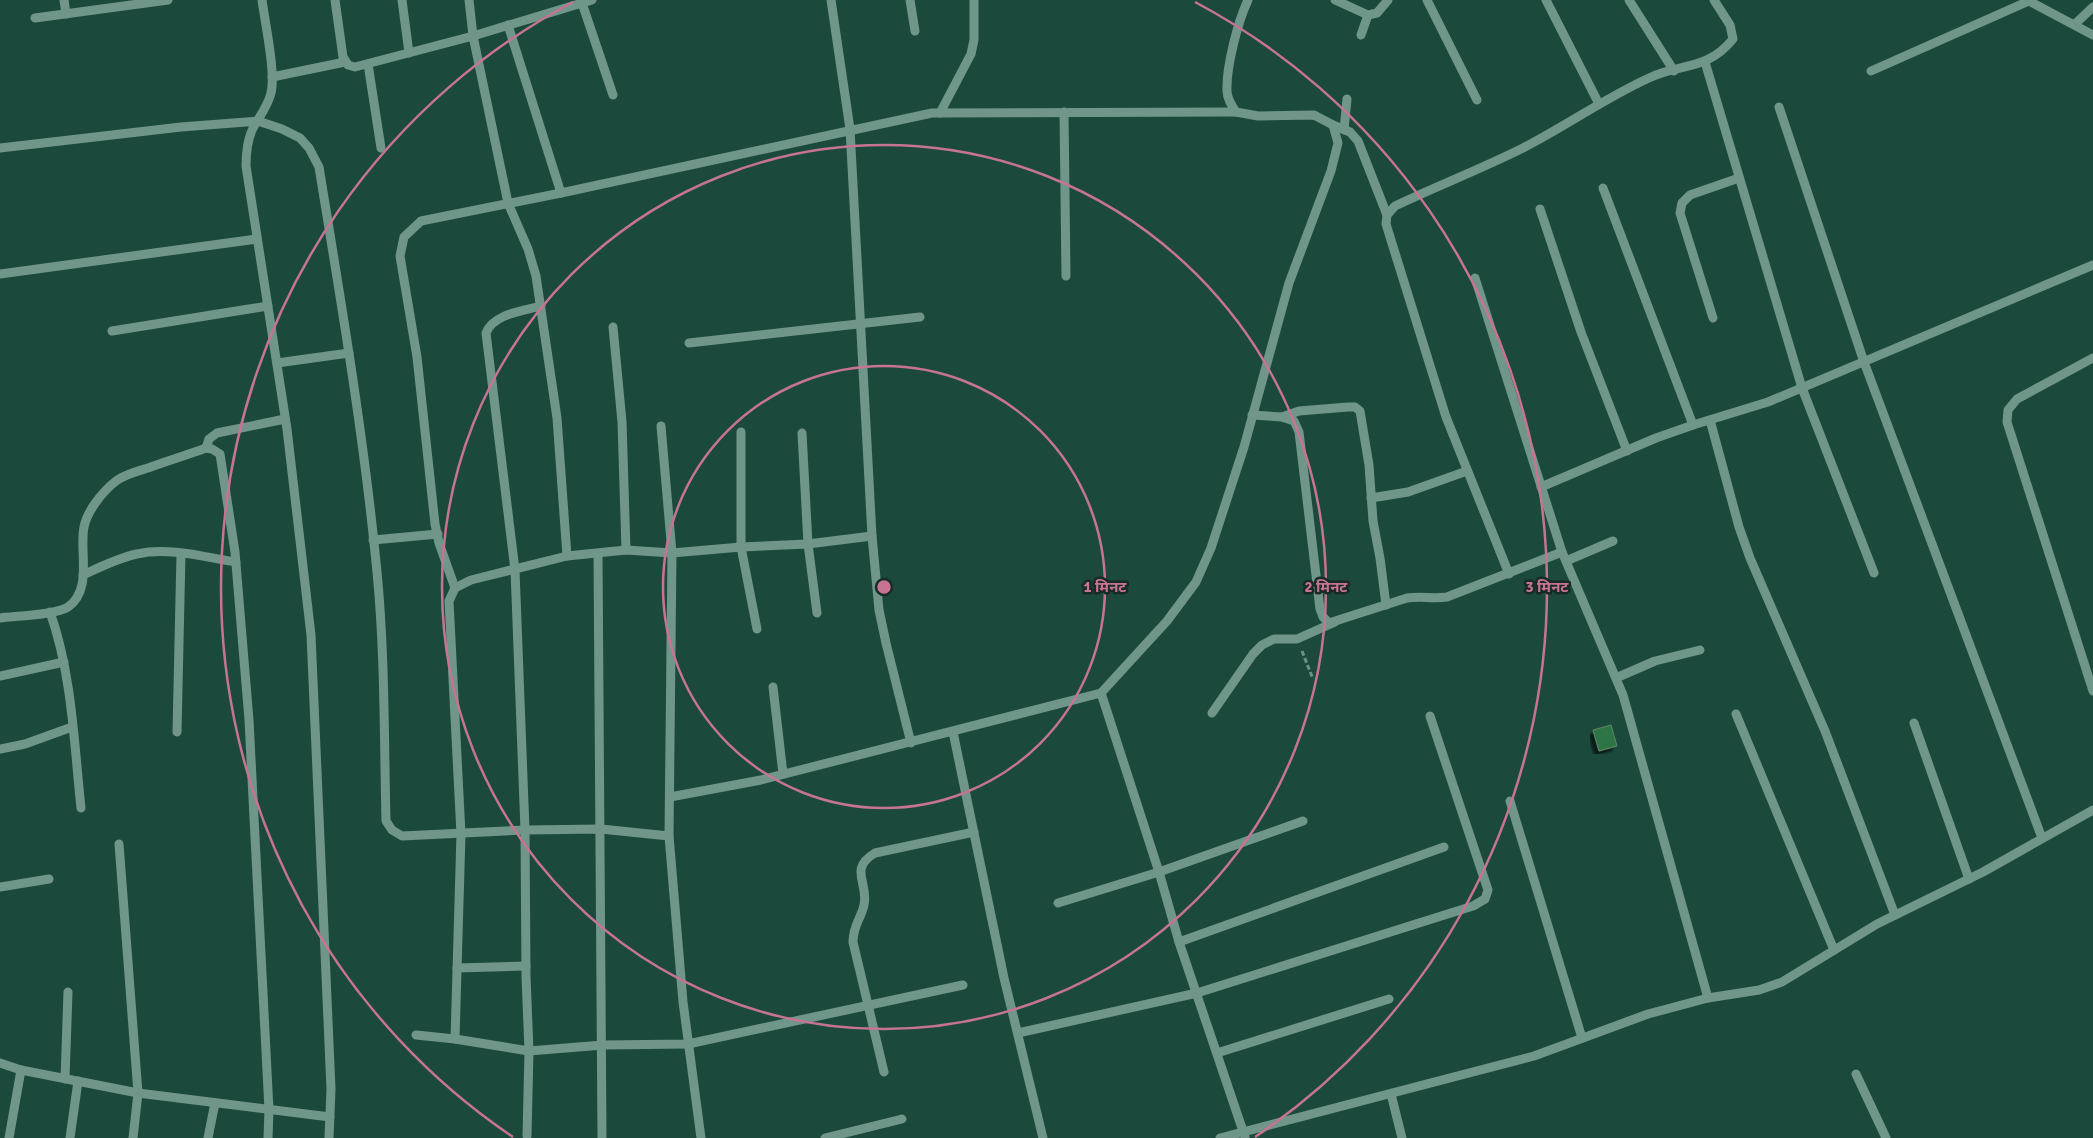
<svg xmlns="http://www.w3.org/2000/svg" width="2093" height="1138" viewBox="0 0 2093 1138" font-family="Signika,'Noto Sans Devanagari',sans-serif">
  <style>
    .building { fill: #2d7445; stroke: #64866c; filter: url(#shadow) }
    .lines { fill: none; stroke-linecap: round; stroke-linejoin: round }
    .path { stroke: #6c9086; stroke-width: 3; stroke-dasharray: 5 2.5; stroke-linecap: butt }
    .minor { stroke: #709689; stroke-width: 9 }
    .ring { fill: none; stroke: #c67394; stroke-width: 2.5 }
    .centre { fill: #c67394; stroke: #182b25; stroke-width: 2.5 }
    .ring-label { font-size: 15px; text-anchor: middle; font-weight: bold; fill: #c67394; stroke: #182b25; stroke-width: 5; stroke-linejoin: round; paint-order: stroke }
  </style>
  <defs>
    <filter id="shadow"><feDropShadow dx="-4.5" dy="4.5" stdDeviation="1" flood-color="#0009"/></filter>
  </defs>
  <rect width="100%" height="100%" fill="#1b4a3d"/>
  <polygon class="building" points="1611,725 1617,746 1599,751 1593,730"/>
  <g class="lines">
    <polyline class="path" points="1302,651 1313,679"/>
    <g class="minor">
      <polyline points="64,0 66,14"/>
      <path d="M262,0c3,23 14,73 9,93 -3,13 -12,24 -18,35 -6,12 -7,25 -7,38l41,263 24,206 20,454 -2,49"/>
      <polyline points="335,0 343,57 348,65 355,67 473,36 592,0"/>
      <polyline points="402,0 409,53"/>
      <polyline points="469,0 473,36 508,203 528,249 536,276 557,418 567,556"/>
      <polyline points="581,0 613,95"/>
      <polyline points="831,0 850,129 872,536 879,610 886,643 911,743"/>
      <polyline points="910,0 915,31"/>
      <polyline points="1335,0 1368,15 1377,13 1388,0"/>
      <polyline points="1427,0 1477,100"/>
      <polyline points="1546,0 1599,104"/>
      <polyline points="1629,0 1674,71"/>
      <polyline points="2027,0 2093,35"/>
      <polyline points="35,18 168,0"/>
      <polyline points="2075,24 2093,7"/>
      <polyline points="508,25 561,193"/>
      <polyline points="1361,35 1368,15"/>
      <polyline points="1705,62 1802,388 1874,573"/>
      <polyline points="368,64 381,148"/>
      <polyline points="1871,71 2029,1"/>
      <polyline points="272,77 345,62"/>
      <polyline points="1779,107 1864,362 2042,838"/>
      <polyline points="1064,112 1066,276"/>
      <polyline points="940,113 971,54 974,40 974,0"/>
      <polyline points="1333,125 1350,132 1358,141 1387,215"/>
      <polyline points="1344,130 1347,99"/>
      <path d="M0,148l181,-21 77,-6 24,8 18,9 9,10 10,19c22,135 45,269 58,405 8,82 7,166 9,249l6,9 10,6 123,-6 76,-1 68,7"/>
      <polyline points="1603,188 1693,425"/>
      <polyline points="1540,209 1581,332 1627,451"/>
      <polyline points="0,274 257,239"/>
      <polyline points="1475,278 1562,552 1623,695 1708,998"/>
      <polyline points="1713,318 1680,213 1682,203 1690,195 1739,178"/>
      <polyline points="613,327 622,422 626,550"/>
      <polyline points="112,331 268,306"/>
      <polyline points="689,343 920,317"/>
      <polyline points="2093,358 2017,399 2008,410 2007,422 2093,691"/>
      <polyline points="277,363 349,353"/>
      <path d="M1252,415l30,2 12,4 5,11 21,177 3,8 6,6 78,-25c14,-2 26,1 40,-1l115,-45"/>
      <polyline points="1282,417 1299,411 1348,407 1355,407 1360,411 1369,465 1373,521 1380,558 1386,605"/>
      <polyline points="1710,420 1739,527 1750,558 1825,731 1895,915"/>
      <polyline points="661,426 672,553 669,836 683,1002 701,1138"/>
      <polyline points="741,432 741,547 757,629"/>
      <polyline points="802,433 808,544 817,613"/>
      <polyline points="206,448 209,439 217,433 285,419"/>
      <polyline points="1541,487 1656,438 1693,425 1768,402 2093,265"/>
      <polyline points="1371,498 1408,492 1467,471"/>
      <polyline points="373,540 438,534"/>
      <polyline points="598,554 602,1138"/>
      <polyline points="1566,561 1613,541"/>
      <path d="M1509,574l-63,-157 -60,-193 1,-9 8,-9c42,-20 86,-37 128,-58 43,-22 82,-50 126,-70 32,-15 58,-7 84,-39l-3,-14 -16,-25"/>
      <path d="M83,575c17,-8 35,-17 54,-21 32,-7 67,3 99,8"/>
      <polyline points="455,588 439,543 435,524 417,357 400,256 404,237 421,221 561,193 932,113 1236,112"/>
      <path d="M50,612c22,62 24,131 31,196"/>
      <path d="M0,618c15,-2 56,-3 68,-11 25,-18 11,-55 16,-80 3,-16 19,-36 32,-46 9,-7 22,-10 32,-13 19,-7 39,-13 58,-20l6,1 8,5 15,98 14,168 20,390 -1,28"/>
      <polyline points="0,676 64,662"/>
      <polyline points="1616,678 1655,661 1700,650"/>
      <polyline points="773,687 783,774"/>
      <polyline points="1101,693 1159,872 1179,942 1245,1137"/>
      <polyline points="1212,713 1253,654 1262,645 1274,639 1297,639 1335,622"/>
      <polyline points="1736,714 1834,950"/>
      <polyline points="1914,723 1969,879"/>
      <polyline points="177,732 181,554"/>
      <polyline points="953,732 1004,978 1043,1138"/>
      <polyline points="0,749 25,744 72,727"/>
      <path d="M670,797l91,-17 340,-87 66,-72 29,-39 15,-34 33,-101 45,-164 42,-112 7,-28 -5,-18 -19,-10 -56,1 -22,-4c-4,-6 -9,-13 -9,-21 -1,-24 11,-70 21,-91"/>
      <polyline points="1510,801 1582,1038"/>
      <polyline points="119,844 138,1093 133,1138"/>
      <polyline points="0,887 49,879"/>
      <polyline points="1058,903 1159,872 1303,821"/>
      <polyline points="1179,942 1444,847"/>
      <polyline points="457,968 526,966"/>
      <polyline points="1018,1033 1197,993 1473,906 1485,899 1488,890 1430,716"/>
      <polyline points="416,1035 455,1039 529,1051 603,1045 688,1044 963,985"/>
      <polyline points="455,1039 461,834 449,601 455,588 471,580 567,556 626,550 672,553 741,547 808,544 872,536"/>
      <polyline points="1217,1053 1389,999"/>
      <polyline points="0,1063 21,1070 138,1093 330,1117"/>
      <path d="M884,1072l-31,-130c0,-17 8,-23 11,-37 5,-22 -16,-36 11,-52l99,-21"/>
      <polyline points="1856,1074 1886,1138"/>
      <polyline points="65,1079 68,992"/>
      <polyline points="1391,1094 1402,1138"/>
      <path d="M527,1136l2,-85 -3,-75 -1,-146 -10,-260 -29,-237c7,-19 37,-22 55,-27"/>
      <polyline points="9,1138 21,1070"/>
      <polyline points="70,1138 78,1081"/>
      <polyline points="208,1138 215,1103"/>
      <polyline points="825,1138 902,1119"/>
      <polyline points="1220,1138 1534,1056 1648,1014 1708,998 1759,990 1782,982 1877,924 1983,872 2093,810"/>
    </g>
  </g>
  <g class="ring">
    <circle cx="884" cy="587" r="221"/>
    <circle cx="884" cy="587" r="442"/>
    <path d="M513 1137A663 663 0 0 1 573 2M1195 2A663 663 0 0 1 1255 1137"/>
  </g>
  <circle cx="884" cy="587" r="8" class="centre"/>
  <g class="ring-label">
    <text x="1105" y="592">1 मिनट</text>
    <text x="1326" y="592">2 मिनट</text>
    <text x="1547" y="592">3 मिनट</text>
  </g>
</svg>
